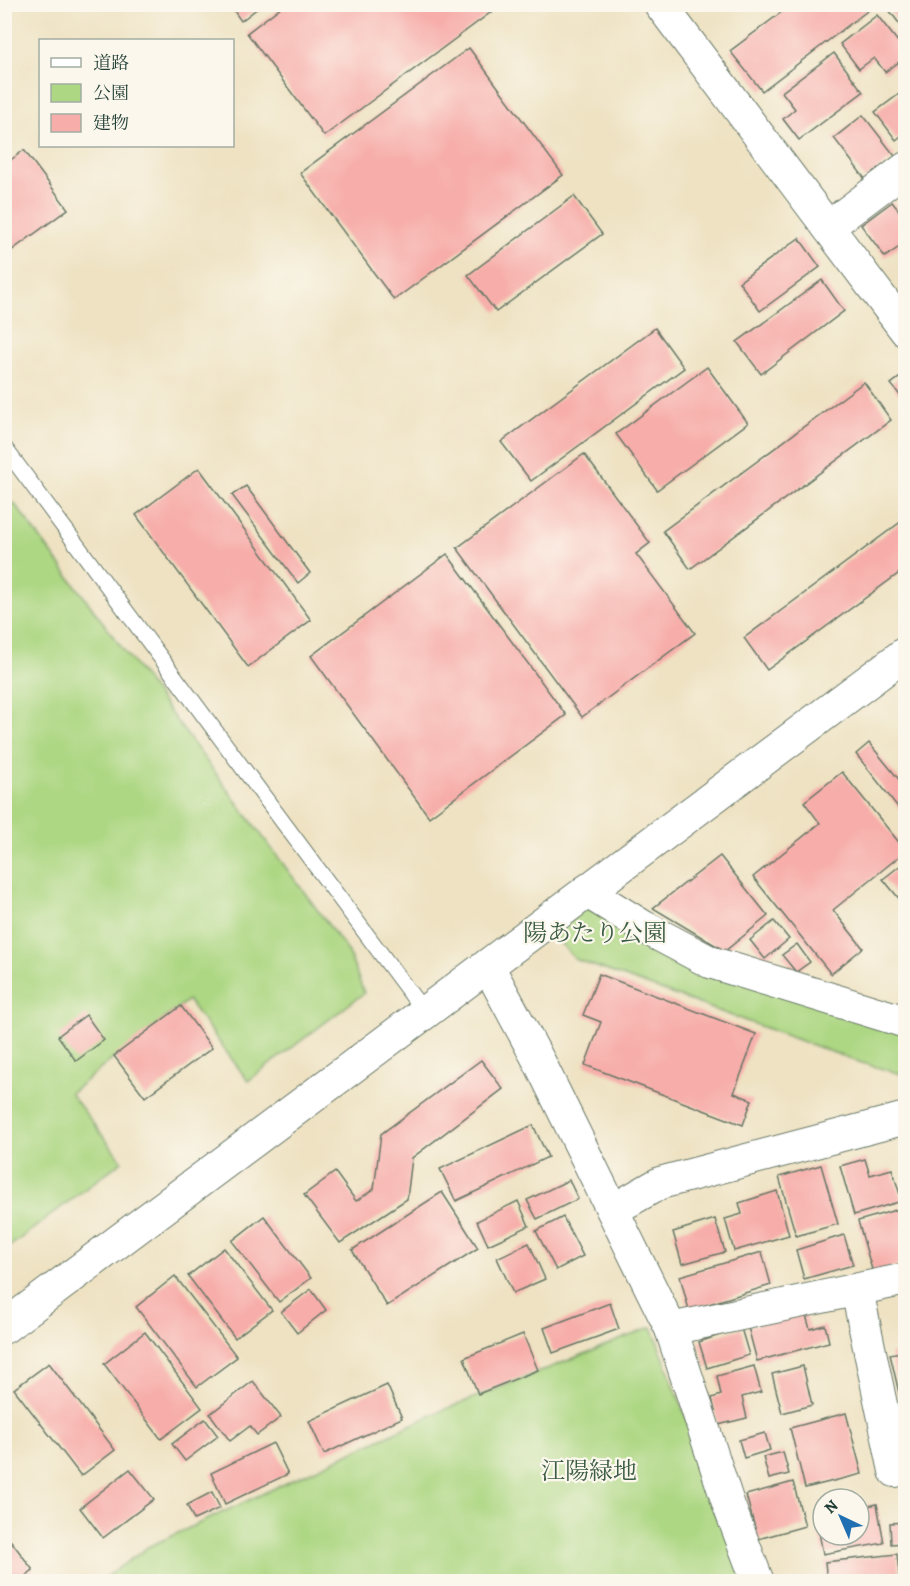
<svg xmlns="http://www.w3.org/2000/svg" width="910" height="1586" viewBox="0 0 910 1586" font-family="Alegreya,'Noto Serif JP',serif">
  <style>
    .green { fill: #add783; stroke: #668a5c; stroke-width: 1.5 }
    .building { fill: #f7aeaa }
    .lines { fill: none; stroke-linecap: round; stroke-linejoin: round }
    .service-casing { stroke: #677766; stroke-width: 17 }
    .minor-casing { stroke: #677766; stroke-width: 34 }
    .tertiary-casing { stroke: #677766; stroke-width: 35 }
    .service { stroke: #fff; stroke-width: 15 }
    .minor { stroke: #fff; stroke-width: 32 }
    .tertiary { stroke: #fff; stroke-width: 33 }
    .labels { text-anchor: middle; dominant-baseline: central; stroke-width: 4.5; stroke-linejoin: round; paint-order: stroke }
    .park-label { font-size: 24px; fill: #3b5c44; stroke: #fbf7ec }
  </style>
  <rect width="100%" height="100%" fill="#fbf7ec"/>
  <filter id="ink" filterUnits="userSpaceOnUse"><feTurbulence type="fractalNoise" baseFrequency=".0167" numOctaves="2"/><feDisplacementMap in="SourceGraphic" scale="12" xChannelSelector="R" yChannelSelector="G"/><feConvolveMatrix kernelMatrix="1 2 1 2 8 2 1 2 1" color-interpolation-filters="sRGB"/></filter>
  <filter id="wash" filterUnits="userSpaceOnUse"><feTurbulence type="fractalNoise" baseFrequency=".008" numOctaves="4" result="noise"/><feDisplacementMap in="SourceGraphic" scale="24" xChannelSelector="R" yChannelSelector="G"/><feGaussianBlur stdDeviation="1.35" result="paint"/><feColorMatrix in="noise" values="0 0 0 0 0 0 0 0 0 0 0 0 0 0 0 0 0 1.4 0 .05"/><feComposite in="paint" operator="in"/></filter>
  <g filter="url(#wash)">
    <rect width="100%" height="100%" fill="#eee2c2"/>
    <g class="green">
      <polygon points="14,503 348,951 364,993 248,1081 188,1000 70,1093 122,1161 5,1250 4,510"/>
      <polygon points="586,891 644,927 905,1022 905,1075 862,1063 575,959 543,924"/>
      <polygon points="652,1327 748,1582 99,1582 148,1547 436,1413"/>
    </g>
    <g id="blocks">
      <g class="building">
        <polygon points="229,4 263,4 241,21"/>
        <polygon points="285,4 502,4 324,136 247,33"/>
        <polygon points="894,4 906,4 906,32 888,9"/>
        <polygon points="791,5 875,5 762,91 730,51"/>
        <polygon points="877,15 906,52 906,57 885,72 874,58 859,69 840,44"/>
        <polygon points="469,48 563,175 394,300 300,173"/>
        <polygon points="834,53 863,92 799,140 783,119 795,109 782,92"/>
        <polygon points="906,89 906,132 896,140 875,112"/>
        <polygon points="863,115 895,156 865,179 834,138"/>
        <polygon points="24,150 68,209 4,256 4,165"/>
        <polygon points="574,196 602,234 496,312 468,275"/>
        <polygon points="892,202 906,219 906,242 885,257 861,225"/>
        <polygon points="799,238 820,267 760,311 739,282"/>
        <polygon points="822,280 844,311 761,374 737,342"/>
        <polygon points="655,328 684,368 531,481 501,442"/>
        <polygon points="707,367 748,423 657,490 616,434"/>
        <polygon points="903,375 906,377 906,403 891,384"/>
        <polygon points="864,382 891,420 690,569 663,531"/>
        <polygon points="584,454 650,543 636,554 695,633 582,717 457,548"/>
        <polygon points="199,468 311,620 248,667 136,515"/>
        <polygon points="246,486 310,573 298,583 232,495"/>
        <polygon points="906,518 906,568 767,670 744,638"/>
        <polygon points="447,554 566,715 429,817 311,656"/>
        <polygon points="869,743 906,788 906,808 901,811 856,754"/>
        <polygon points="842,772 906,851 833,910 863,948 831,974 753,877 820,823 804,802"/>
        <polygon points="720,856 768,916 725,951 653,908"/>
        <polygon points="906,861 906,897 901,901 883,879"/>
        <polygon points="774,921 789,939 765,959 750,940"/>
        <polygon points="797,944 810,962 796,972 782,955"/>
        <polygon points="599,974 756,1034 734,1093 752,1100 743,1125 585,1065 601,1022 583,1015"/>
        <polygon points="181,1006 212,1048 145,1097 114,1056"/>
        <polygon points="86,1015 104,1040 76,1061 58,1036"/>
        <polygon points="481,1060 503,1089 412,1158 407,1199 340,1243 304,1195 335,1172 356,1201 374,1189 381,1134"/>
        <polygon points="533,1125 548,1157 456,1201 440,1169"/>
        <polygon points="865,1159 870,1175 892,1169 902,1201 854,1215 840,1166"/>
        <polygon points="821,1165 838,1224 796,1236 779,1177"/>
        <polygon points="569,1180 578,1199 537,1219 527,1200"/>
        <polygon points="777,1191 789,1235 734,1251 725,1219 742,1214 739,1203"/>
        <polygon points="442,1192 478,1248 387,1306 352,1250"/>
        <polygon points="518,1201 529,1226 488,1245 477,1221"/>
        <polygon points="906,1207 906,1263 873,1273 858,1221"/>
        <polygon points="264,1216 311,1278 279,1302 232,1241"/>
        <polygon points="563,1217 583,1256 556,1270 536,1231"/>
        <polygon points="715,1219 725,1252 682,1264 673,1232"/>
        <polygon points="844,1235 853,1265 804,1279 796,1250"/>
        <polygon points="529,1243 545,1279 513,1293 497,1258"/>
        <polygon points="224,1248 272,1310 235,1338 188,1276"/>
        <polygon points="762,1252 771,1285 689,1310 680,1276"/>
        <polygon points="175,1276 237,1357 197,1387 136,1307"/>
        <polygon points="311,1289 326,1310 297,1333 281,1312"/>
        <polygon points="610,1303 619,1329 553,1353 544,1328"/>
        <polygon points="805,1312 810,1329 825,1325 829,1342 757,1361 748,1327"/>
        <polygon points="741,1328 749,1355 707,1368 699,1342"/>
        <polygon points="145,1332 202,1408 161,1439 104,1364"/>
        <polygon points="523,1334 538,1370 478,1394 464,1358"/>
        <polygon points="906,1351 906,1405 902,1406 890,1354"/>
        <polygon points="49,1363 115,1450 81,1476 14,1389"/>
        <polygon points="754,1366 761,1392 742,1397 747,1418 718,1425 712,1398 721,1395 717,1376"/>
        <polygon points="803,1366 812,1405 782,1413 772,1374"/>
        <polygon points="253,1381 281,1417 257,1435 250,1426 230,1441 210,1414"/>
        <polygon points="387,1385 402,1418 324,1454 309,1421"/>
        <polygon points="846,1413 862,1474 805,1488 790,1428"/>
        <polygon points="205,1419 218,1436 185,1461 172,1444"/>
        <polygon points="765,1433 770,1450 744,1458 739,1440"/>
        <polygon points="273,1443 288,1474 225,1504 211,1473"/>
        <polygon points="783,1452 789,1474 769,1479 763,1457"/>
        <polygon points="130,1469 154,1499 103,1538 80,1508"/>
        <polygon points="793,1482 805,1526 758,1539 746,1495"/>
        <polygon points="212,1492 220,1508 194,1520 187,1505"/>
        <polygon points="877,1504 884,1543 823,1554 816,1516 823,1515 823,1535 859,1535 859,1508"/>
        <polygon points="906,1522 906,1543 891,1544 890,1523"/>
        <polygon points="11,1541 33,1570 18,1582 4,1582 4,1546"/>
        <polygon points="897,1554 900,1582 827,1582 825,1562"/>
      </g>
    </g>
  </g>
  <g filter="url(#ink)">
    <use href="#blocks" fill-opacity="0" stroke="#677766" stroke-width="1.5"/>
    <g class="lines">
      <g class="service-casing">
        <polyline id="service" points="4,447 425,1013"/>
      </g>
      <g class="minor-casing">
        <g id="minor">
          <polyline points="660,4 906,331"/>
          <polyline points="828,227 906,168"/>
          <polyline points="586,891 644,927 710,962 906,1022"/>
          <polyline points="488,966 540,1063 671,1329 729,1506 758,1582"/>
          <polyline points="613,1210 660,1183 906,1118"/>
          <polyline points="857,1290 895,1471"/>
          <polyline points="671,1329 906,1279"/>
        </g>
      </g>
      <g class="tertiary-casing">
        <polyline id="tertiary" points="4,1327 906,653"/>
      </g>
      <use href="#service" class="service"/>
      <use href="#minor" class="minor"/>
      <use href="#tertiary" class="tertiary"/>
    </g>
  </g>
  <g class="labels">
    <g class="park-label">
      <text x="595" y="933">陽あたり公園</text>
      <text x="589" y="1471">江陽緑地</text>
    </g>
  </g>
  <rect width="910" height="1586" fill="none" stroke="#fbf7ec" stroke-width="24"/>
  <rect x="39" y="39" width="195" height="108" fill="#fbf7ec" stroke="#a3ada2" stroke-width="1.5"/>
  <rect x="51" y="58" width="30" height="9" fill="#ffffff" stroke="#a3ada2" stroke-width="1.5"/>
  <text x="93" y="69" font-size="18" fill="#1f3d34">道路</text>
  <rect x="51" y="84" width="30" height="18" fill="#add783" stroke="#a3ada2" stroke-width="1.5"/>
  <text x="93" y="99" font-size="18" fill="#1f3d34">公園</text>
  <rect x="51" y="114" width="30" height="18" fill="#f7aeaa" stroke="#a3ada2" stroke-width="1.5"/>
  <text x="93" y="129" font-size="18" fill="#1f3d34">建物</text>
  <g transform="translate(841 1517) rotate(316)"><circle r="28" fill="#fbf7ec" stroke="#a3ada2" stroke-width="1.5"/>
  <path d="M0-4.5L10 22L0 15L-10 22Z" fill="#1f6fb2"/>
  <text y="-9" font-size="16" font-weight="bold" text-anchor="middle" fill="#1f3d34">N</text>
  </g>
</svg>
